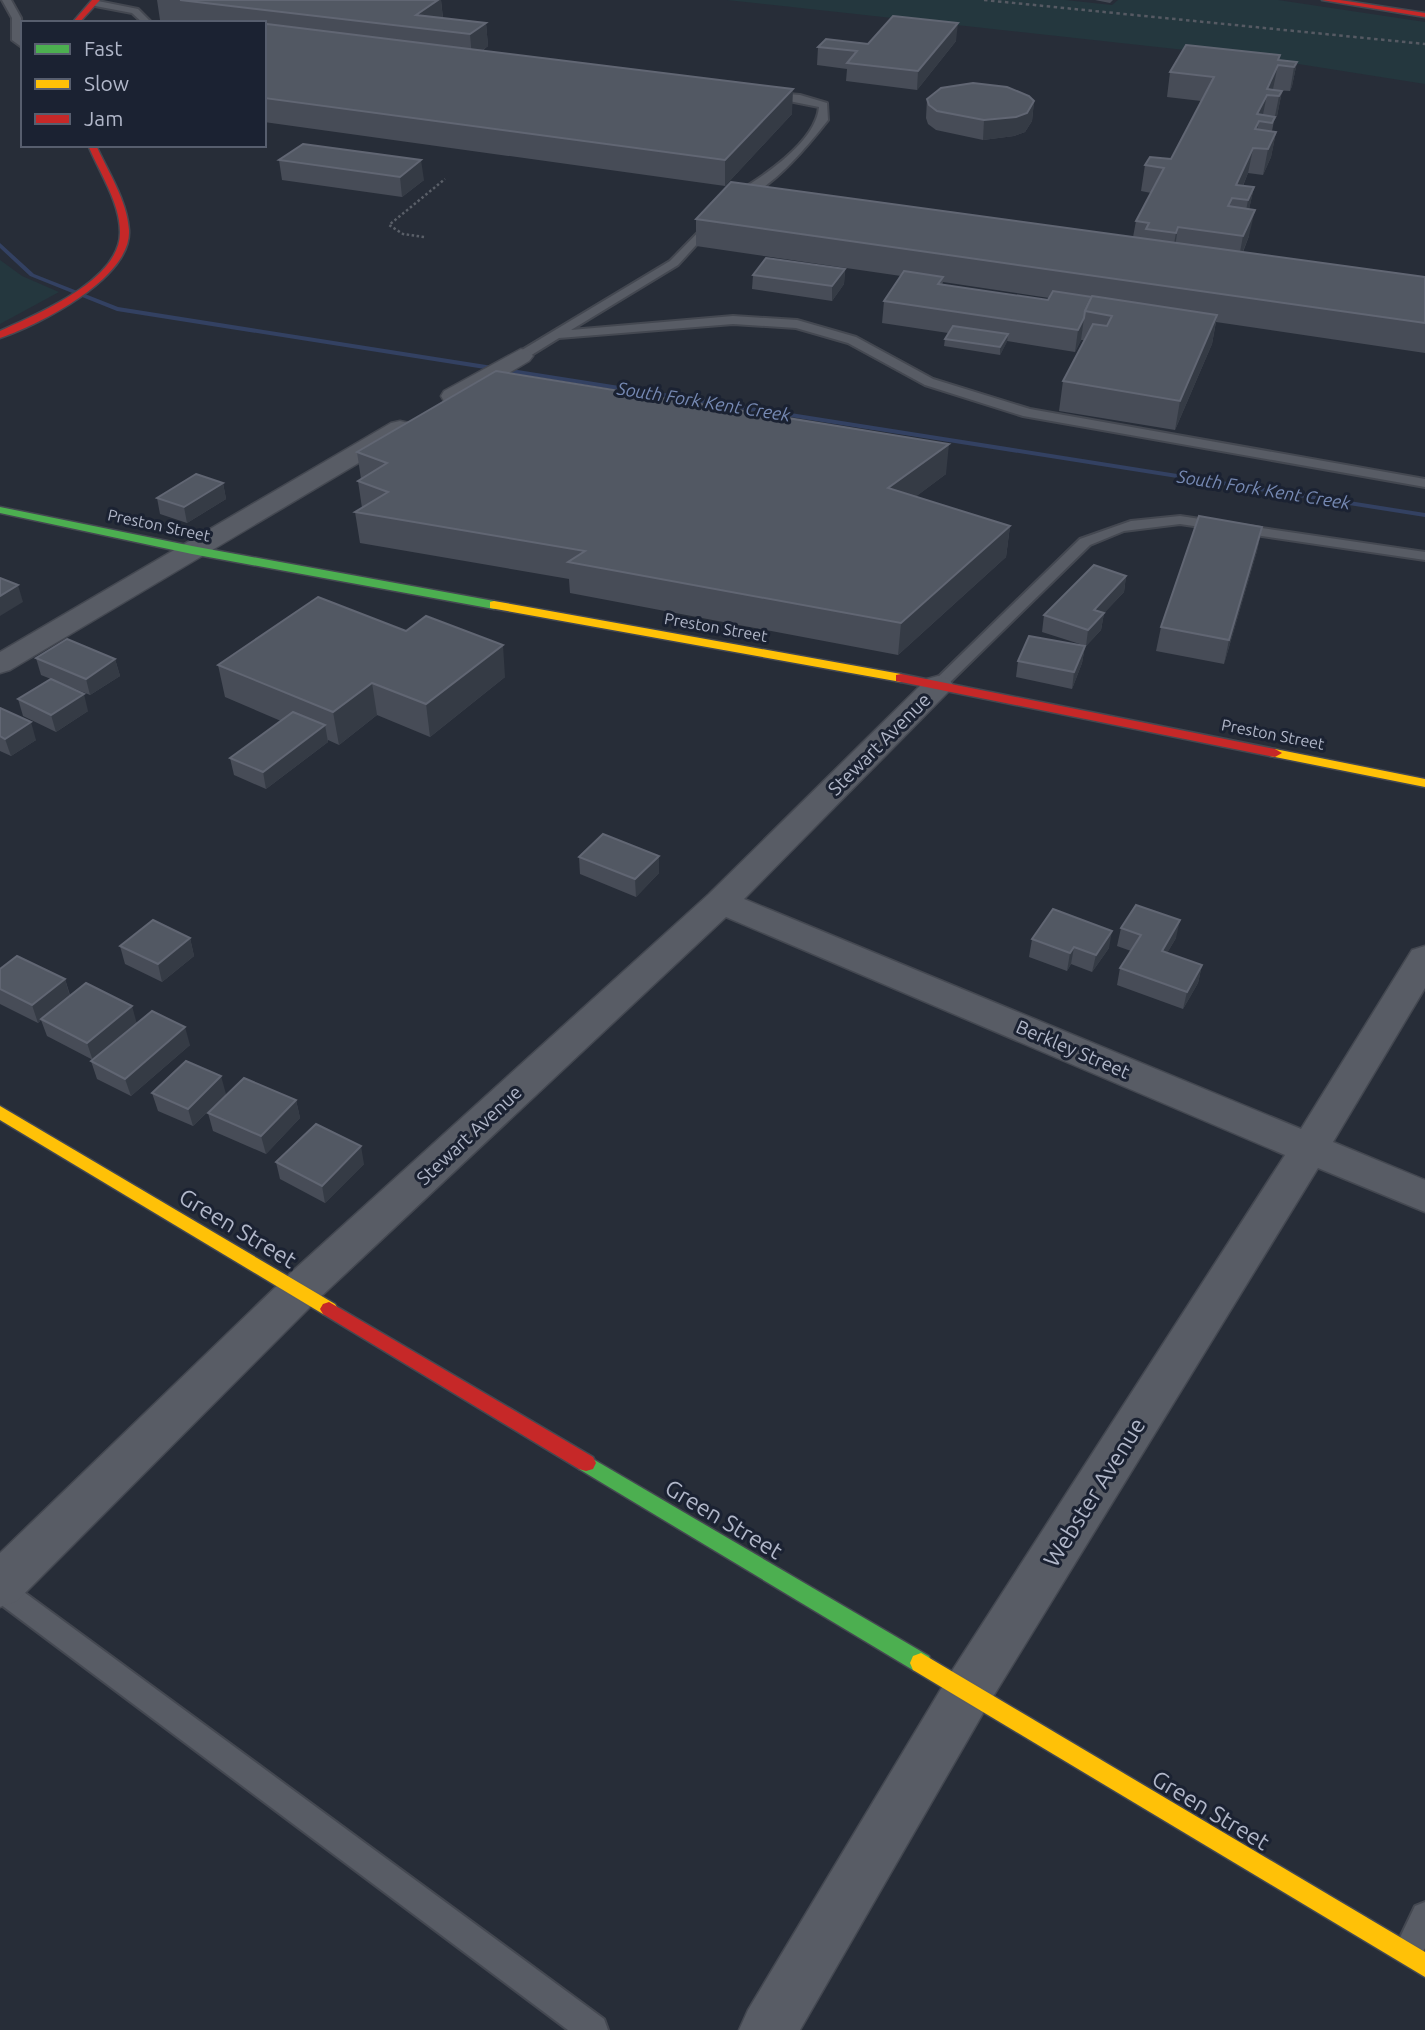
<svg xmlns="http://www.w3.org/2000/svg" width="1425" height="2030" viewBox="0 0 1425 2030" font-family="Ubuntu,sans-serif">
  <style>
    .green { fill: #24373e }
    .lines { fill: none; stroke-linecap: round; stroke-linejoin: round }
    .stream { fill: #334162; fill-rule: evenodd }
    .lane-casing { stroke: #444851; stroke-width: 4 }
    .street-casing { stroke: #444851; stroke-width: 3 }
    .fast-casing { stroke: #444851; stroke-width: 3 }
    .slow-casing { stroke: #444851; stroke-width: 3 }
    .jam-casing { stroke: #444851; stroke-width: 3 }
    .path { stroke: #5a5f68; stroke-width: 2.5; stroke-dasharray: 2.5 2.5; stroke-linecap: butt }
    .lane { fill: #585c65; fill-rule: evenodd }
    .street { fill: #585c65; fill-rule: evenodd }
    .fast { fill: #4caf50; fill-rule: evenodd }
    .slow { fill: #ffc107; fill-rule: evenodd }
    .jam { fill: #c62828; fill-rule: evenodd }
    .rail { stroke: #565a63; stroke-width: 2.5; stroke-dasharray: 3.5 3.5; stroke-linecap: butt }
    .wall { fill: #474c57; fill-rule: evenodd }
    .shaded-wall { fill: #353b45 }
    .building { fill: #525863; stroke: #616673; stroke-width: 2 }
    .labels { text-anchor: middle; dominant-baseline: central; stroke-width: 6; stroke-linejoin: round; paint-order: stroke }
    .far-street-label { font-size: 16px; fill: #b1b7c9; stroke: #1b2232 }
    .far-water-label { font-size: 18px; font-style: italic; fill: #7689b3; stroke: #1b2232 }
    .street-label { font-size: 19px; fill: #b1b7c9; stroke: #1b2232 }
    .near-street-label { font-size: 23px; fill: #b1b7c9; stroke: #1b2232 }
  </style>
  <rect width="100%" height="100%" fill="#272d38"/>
  <g class="green">
    <polygon points="727,0 1065,0 1112,5 1118,0 1278,0 1425,22 1425,84 1267,59"/>
    <polygon points="0,260 22,276 59,292 0,324"/>
  </g>
  <g class="lines">
    <polygon class="stream" points="0,243 34,274 118,307 1425,513 1425,517 117,311 30,276 0,248"/>
    <g class="lane-casing">
      <g id="lane">
        <polygon points="2,0 11,0 21,18 23,48 12,40 12,18"/>
        <polygon points="93,0 138,9 152,23 143,23 132,13 90,5"/>
        <path d="M764,92l36,3 27,8 1,17c-18,23 -66,83 -98,80v-4c30,-17 86,-53 89,-89l-55,-11z"/>
        <polygon points="713,217 718,220 717,222 678,265 571,330 733,316 797,320 856,337 933,379 1030,409 1425,479 1425,487 1023,416 925,385 848,343 796,328 733,324 559,338 525,359 517,359 517,353 670,261"/>
        <polygon points="1180,516 1425,552 1425,560 1180,524 1124,531 1090,545 944,688 932,688 930,685 1080,539 1131,521"/>
        <polygon points="0,1577 9,1581 604,2019 608,2030 568,2030 0,1604"/>
        <polygon points="1425,1902 1425,1948 1419,1960 1409,1965 1399,1960 1394,1950 1415,1906"/>
      </g>
    </g>
    <g class="street-casing">
      <g id="street">
        <polygon points="521,349 529,351 533,356 529,361 462,401 444,401 441,396 444,391"/>
        <polygon points="400,421 409,423 412,428 409,433 10,670 0,673 0,652 391,423"/>
        <polygon points="938,676 949,679 953,685 949,691 744,899 1301,1129 1412,950 1425,946 1425,988 1333,1142 1425,1180 1425,1212 1318,1168 986,1708 800,2030 739,2030 748,2010 950,1674 1285,1155 726,917 314,1303 17,1601 0,1607 0,1553 284,1279 709,894 927,679"/>
      </g>
    </g>
    <g class="fast-casing">
      <g id="fast">
        <polygon points="0,507 192,546 494,601 500,605 494,609 192,554 0,513"/>
        <polygon points="586,1455 929,1656 932,1663 929,1670 921,1673 913,1670 579,1469 576,1463 579,1457"/>
      </g>
    </g>
    <g class="slow-casing">
      <g id="slow">
        <polygon points="494,601 901,674 907,678 901,682 490,608 490,602"/>
        <polygon points="1275,749 1425,779 1425,787 1270,756 1268,753 1270,750"/>
        <polygon points="0,1106 335,1304 338,1309 335,1314 329,1316 323,1314 0,1120"/>
        <polygon points="921,1653 1425,1952 1425,1977 913,1670 910,1663 913,1656"/>
      </g>
    </g>
    <g class="jam-casing">
      <g id="jam">
        <polygon points="92,0 100,0 79,23 72,23"/>
        <polygon points="1322,0 1340,0 1425,13 1425,17"/>
        <path d="M88,145h8c12,27 31,55 33,85 3,48 -90,95 -129,108v-7c37,-17 121,-51 120,-99 0,-30 -21,-60 -32,-87z"/>
        <polygon points="901,674 1275,749 1282,753 1275,757 896,681 896,675"/>
        <polygon points="329,1302 593,1457 596,1463 593,1469 586,1471 579,1469 323,1314 320,1309 323,1304"/>
      </g>
    </g>
    <polyline class="path" points="424,237 403,234 389,225 445,179"/>
    <use href="#lane" class="lane"/>
    <use href="#street" class="street"/>
    <use href="#fast" class="fast"/>
    <use href="#slow" class="slow"/>
    <use href="#jam" class="jam"/>
    <polyline class="rail" points="984,0 1425,44"/>
  </g>
  <g class="wall">
    <polygon points="157,0 441,0 443,18 486,23 488,46 482,51 792,114 725,186 264,122 264,23 183,23 160,20"/>
    <polygon points="1095,0 1113,0 1110,3"/>
    <polygon points="956,41 917,90 846,81 847,69 817,65 818,47 868,44"/>
    <path d="M1280,55l-1,5 18,2 -5,24 -2,5 -17,-1 9,1 -5,25 -3,5 -2,10 4,1 -5,25 -8,18 -15,-2 -5,13 11,1 -5,22v27l-6,16 182,25v76l-209,-31 -4,22 -37,86 -116,-19 4,-30 22,-41h-4l-6,12 -68,-11 -7,14 -56,-9 1,-7 3,-6 -66,-10 2,-22 17,-25 -205,-30v-27l437,18 3,-16 15,-28 -10,-2 4,-26 26,-6 30,-58 -34,-4 3,-25zM943,282l106,16 -1,2 -106,-15z"/>
    <polygon points="927,99 1034,101 1032,121 1025,132 1014,136 983,140 936,130 928,124 926,118"/>
    <polygon points="279,160 424,180 402,197 282,180"/>
    <polygon points="845,269 844,284 832,301 752,289 753,275"/>
    <polygon points="357,452 946,474 915,497 1010,526 1006,557 898,655 570,593 569,579 360,543 355,512 362,508 358,481 361,479"/>
    <polygon points="223,483 226,499 187,523 160,514 157,498"/>
    <polygon points="1262,527 1257,551 1224,664 1156,651 1161,627"/>
    <polygon points="1126,576 1124,592 1104,613 1101,630 1086,646 1042,632 1044,615"/>
    <polygon points="1085,646 1082,663 1072,689 1016,677 1018,661"/>
    <polygon points="36,658 115,659 120,676 90,695 41,675"/>
    <polygon points="218,665 505,677 430,737 377,715 339,745 328,740 328,742 266,789 234,775 230,758 281,721 225,697"/>
    <polygon points="18,699 88,711 56,732 23,716"/>
    <polygon points="0,708 36,740 11,756 0,751"/>
    <polygon points="659,856 659,873 636,897 580,874 579,857"/>
    <polygon points="1121,928 1176,938 1167,953 1202,965 1198,983 1183,1009 1117,985 1120,968 1131,951 1117,946"/>
    <polygon points="190,938 194,956 162,982 125,964 120,946"/>
    <polygon points="1032,939 1109,948 1092,972 1071,964 1067,971 1029,957"/>
    <polygon points="0,969 65,979 70,995 190,1045 131,1096 97,1079 91,1061 93,1060 47,1036 41,1020 38,1023 0,1004"/>
    <polygon points="152,1093 226,1094 193,1126 158,1111"/>
    <polygon points="296,1100 300,1118 266,1154 213,1131 208,1113"/>
    <polygon points="276,1162 364,1164 325,1203 280,1179"/>
  </g>
  <g class="shaded-wall">
    <polygon points="438,0 441,0 443,21 416,15"/>
    <polygon points="486,23 488,46 472,58 470,34"/>
    <polygon points="958,23 956,41 917,90 918,71"/>
    <polygon points="1280,55 1273,89 1271,95 1267,95 1262,119 1259,121 1248,173 1237,199 1236,185 1257,114"/>
    <polygon points="1297,62 1292,86 1290,91 1294,67"/>
    <polygon points="793,89 792,114 725,186 725,160"/>
    <polygon points="1282,91 1277,116 1274,121 1279,96"/>
    <polygon points="1034,101 1032,121 1025,132 1014,136 983,140 984,120"/>
    <polygon points="1276,132 1271,157 1263,175 1268,149"/>
    <polygon points="421,160 424,180 402,197 400,177"/>
    <polygon points="1254,187 1248,214 1243,227 1248,200"/>
    <polygon points="1255,210 1249,236 1238,263 1243,236"/>
    <polygon points="1178,227 1174,254 1171,260 1176,233"/>
    <polygon points="845,269 844,284 832,301 832,286"/>
    <polygon points="1217,315 1212,344 1175,430 1180,401"/>
    <polygon points="1084,318 1081,340 1075,352 1078,330"/>
    <polygon points="1008,334 1007,342 1000,355 1000,347"/>
    <polygon points="949,444 946,474 886,519 888,488"/>
    <polygon points="223,483 226,499 187,523 184,507"/>
    <polygon points="1010,526 1006,557 898,655 901,623"/>
    <polygon points="1262,527 1257,551 1224,664 1229,640"/>
    <polygon points="1126,576 1124,592 1091,627 1094,610"/>
    <polygon points="18,585 23,602 0,616 0,596"/>
    <polygon points="1104,613 1101,630 1086,646 1088,630"/>
    <polygon points="503,645 505,677 430,737 426,704"/>
    <polygon points="1085,646 1082,663 1072,689 1074,672"/>
    <polygon points="115,659 120,676 90,695 86,679"/>
    <polygon points="372,683 377,715 339,745 333,712"/>
    <polygon points="84,694 88,711 56,732 51,715"/>
    <polygon points="31,722 36,740 11,756 5,739"/>
    <polygon points="325,725 328,742 266,789 263,772"/>
    <polygon points="659,856 659,873 636,897 635,879"/>
    <polygon points="1180,920 1176,938 1158,968 1162,951"/>
    <polygon points="1112,931 1109,948 1092,972 1096,955"/>
    <polygon points="190,938 194,956 162,982 158,964"/>
    <polygon points="1074,947 1071,964 1067,971 1070,953"/>
    <polygon points="1202,965 1198,983 1183,1009 1187,992"/>
    <polygon points="65,979 70,997 41,1019 41,1020 38,1023 32,1005"/>
    <polygon points="132,1006 137,1024 93,1061 87,1043"/>
    <polygon points="185,1027 190,1045 131,1096 125,1079"/>
    <polygon points="221,1076 226,1094 193,1126 188,1109"/>
    <polygon points="296,1100 300,1118 266,1154 261,1136"/>
    <polygon points="361,1146 364,1164 325,1203 322,1186"/>
  </g>
  <g class="building">
    <polygon points="180,0 438,0 416,15 486,23 470,34"/>
    <polygon points="893,16 958,23 918,71 847,63 857,51 818,47 826,39 868,44"/>
    <polygon points="267,24 793,89 725,160 264,98 264,25"/>
    <polygon points="1186,45 1280,55 1278,60 1297,62 1294,67 1278,65 1267,89 1282,91 1279,96 1267,95 1257,114 1275,117 1272,123 1259,121 1255,129 1276,132 1268,149 1253,148 1236,185 1254,187 1248,200 1232,198 1228,206 1255,210 1243,236 1178,227 1176,233 1146,229 1149,223 1136,221 1164,168 1145,165 1150,157 1171,159 1214,77 1170,72"/>
    <polygon points="973,83 1007,87 1029,96 1034,101 1027,113 1016,117 984,120 937,111 929,105 927,99 941,88"/>
    <polygon points="303,144 421,160 400,177 279,160"/>
    <polygon points="731,182 1425,277 1425,323 696,219"/>
    <polygon points="766,258 845,269 832,286 753,275"/>
    <polygon points="904,271 943,277 938,284 1048,300 1053,291 1092,297 1085,311 1084,318 1078,330 884,301"/>
    <polygon points="1092,296 1217,315 1180,401 1063,381 1093,324 1107,326 1112,316 1085,311"/>
    <polygon points="953,326 1008,334 1000,347 945,339"/>
    <polygon points="496,371 949,444 888,488 1010,526 901,623 568,562 585,551 355,512 388,492 358,481 387,463 357,452"/>
    <polygon points="196,474 223,483 184,507 157,498"/>
    <polygon points="1199,516 1262,527 1229,640 1161,627"/>
    <polygon points="1094,565 1126,576 1094,610 1104,613 1088,630 1044,615"/>
    <polygon points="0,578 18,585 0,596"/>
    <polygon points="318,597 406,631 426,616 503,645 426,704 372,683 333,712 218,665"/>
    <polygon points="1029,636 1085,646 1074,672 1018,661"/>
    <polygon points="67,639 115,659 86,679 36,658"/>
    <polygon points="51,679 84,694 51,715 18,699"/>
    <polygon points="0,708 31,722 5,739 0,736"/>
    <polygon points="293,712 325,725 263,772 230,758"/>
    <polygon points="603,834 659,856 635,879 579,857"/>
    <polygon points="1136,905 1180,920 1162,951 1202,965 1187,992 1120,968 1141,935 1121,928"/>
    <polygon points="1053,909 1112,931 1096,955 1074,947 1070,953 1032,939"/>
    <polygon points="153,920 190,938 158,964 120,946"/>
    <polygon points="17,956 65,979 32,1005 0,989 0,969"/>
    <polygon points="86,983 132,1006 87,1043 41,1019"/>
    <polygon points="152,1011 185,1027 125,1079 91,1061"/>
    <polygon points="186,1061 221,1076 188,1109 152,1093"/>
    <polygon points="244,1078 296,1100 261,1136 208,1113"/>
    <polygon points="316,1124 361,1146 322,1186 276,1162"/>
  </g>
  <g class="labels">
    <g class="far-street-label">
      <text transform="translate(159 525) rotate(12)">Preston Street</text>
      <text transform="translate(716 627) rotate(10)">Preston Street</text>
      <text transform="translate(1273 734) rotate(11)">Preston Street</text>
    </g>
    <g class="far-water-label">
      <text transform="translate(704 401) rotate(9)">South Fork Kent Creek</text>
      <text transform="translate(1264 489) rotate(9)">South Fork Kent Creek</text>
    </g>
    <g class="street-label">
      <text transform="translate(879 744) rotate(-45)">Stewart Avenue</text>
      <text transform="translate(1073 1049) rotate(23)">Berkley Street</text>
      <text transform="translate(469 1135) rotate(-43)">Stewart Avenue</text>
    </g>
    <g class="near-street-label">
      <text transform="translate(238 1228) rotate(31)">Green Street</text>
      <text transform="translate(1094 1492) rotate(-58)">Webster Avenue</text>
      <text transform="translate(724 1519) rotate(31)">Green Street</text>
      <text transform="translate(1211 1810) rotate(31)">Green Street</text>
    </g>
  </g>
  <rect x="21" y="21" width="245" height="126" fill="#1b2232" stroke="#575e6e" stroke-width="2"/>
  <rect x="35" y="44" width="35" height="10" fill="#4caf50" stroke="#575e6e" stroke-width="2"/>
  <text x="84" y="56" font-size="21" fill="#b1b7c9">Fast</text>
  <rect x="35" y="79" width="35" height="10" fill="#ffc107" stroke="#575e6e" stroke-width="2"/>
  <text x="84" y="91" font-size="21" fill="#b1b7c9">Slow</text>
  <rect x="35" y="114" width="35" height="10" fill="#c62828" stroke="#575e6e" stroke-width="2"/>
  <text x="84" y="126" font-size="21" fill="#b1b7c9">Jam</text>
</svg>
